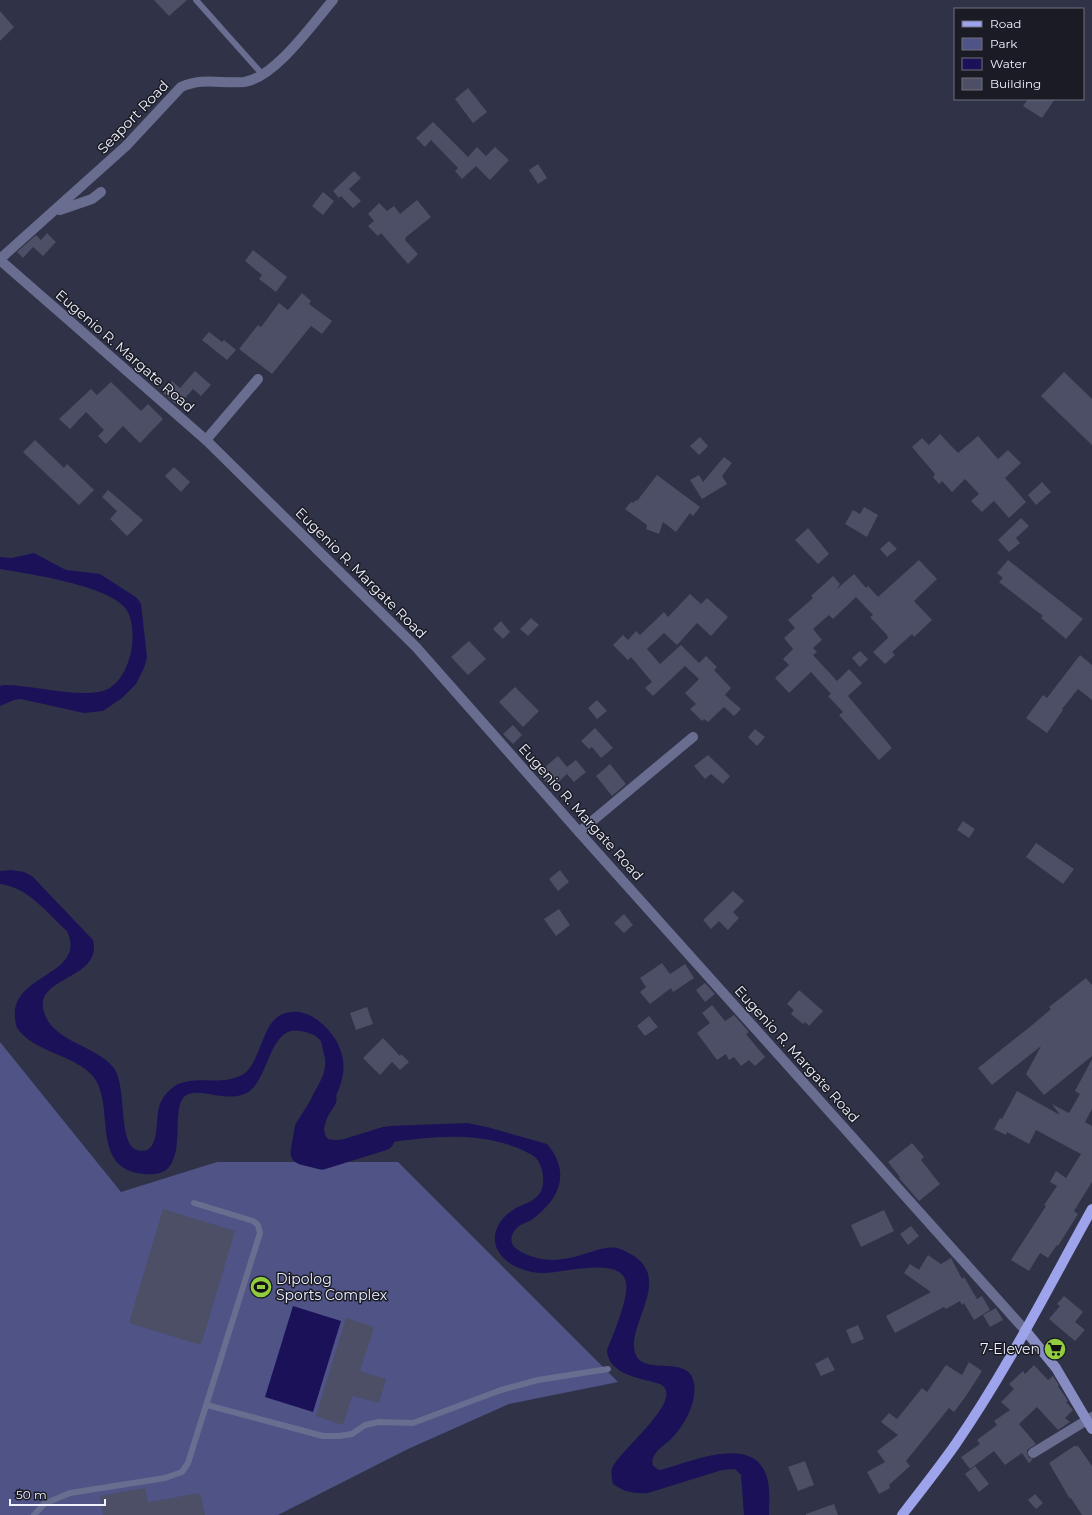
<svg xmlns="http://www.w3.org/2000/svg" width="1092" height="1515" viewBox="0 0 1092 1515" font-family="Montserrat,sans-serif">
  <style>
    .green { fill: #4f5386 }
    .water { fill: #1b1159 }
    .lines { fill: none; stroke-linecap: round; stroke-linejoin: round }
    .river { stroke: #1b1159; stroke-width: 23 }
    .building { fill: #4c4f65 }
    .lane { stroke: #696d90; stroke-width: 6 }
    .street { stroke: #696d90; stroke-width: 10 }
    .secondary { stroke: #878cc3; stroke-width: 10 }
    .primary { stroke: #9ea4eb; stroke-width: 10 }
    .labels { text-anchor: middle; dominant-baseline: central; stroke-width: 3; stroke-linejoin: round; paint-order: stroke }
    .street-label { font-size: 14px; fill: #eff1fe; stroke: #1a1b24 }
    .poi-label { font-size: 14px; fill: #eff1fe; stroke: #1a1b24; text-anchor: start }
  </style>
  <rect width="100%" height="100%" fill="#303247"/>
  <polygon class="green" points="0,1042 121,1192 217,1162 398,1162 618,1382 509,1404 408,1449 278,1515 0,1515"/>
  <g class="water">
    <path d="M34,553l32,17 34,4 37,24 4,6 6,53 -3,11 -8,16 -14,14 -19,13 -19,2 -63,-14 -7,1 -14,6v-20l4,-1c29,0 72,13 99,6 15,-5 23,-20 27,-35 4,-12 4,-36 -4,-47 -18,-24 -97,-35 -126,-40v-12l12,1z"/>
    <path d="M11,870l13,2 8,4 61,64c10,40 -60,36 -49,72 9,30 51,33 69,55 15,18 4,76 24,83 24,7 18,-30 22,-43 2,-7 7,-14 13,-19 20,-15 48,-1 70,-13 22,-13 18,-61 49,-63 7,-1 15,1 22,5 14,9 25,22 29,38 7,27 -13,49 -18,74l1,6 3,4c20,5 41,-10 61,-13l78,-3 20,4 60,17c24,28 13,54 -13,74 -6,5 -13,5 -18,11 -3,3 -6,9 -4,14 1,5 7,7 11,10 20,10 40,8 61,1 11,-3 21,-8 33,-6 7,2 15,6 21,11 28,23 -6,62 -4,88 2,34 55,4 60,36 3,19 -9,42 -22,55 -5,5 -13,10 -17,16 -3,4 -3,8 -2,12l6,4 5,-1c27,-7 85,-33 101,3 6,13 4,30 4,43h-25l-3,-40 -6,-6 -13,1 -74,23c-13,1 -24,-1 -35,-9 -1,-5 -2,-10 -1,-15 5,-17 76,-71 48,-85 -19,-6 -52,-9 -53,-34 6,-14 22,-53 19,-67 -4,-28 -64,-9 -85,-10 -10,0 -25,-5 -33,-11 -21,-16 -15,-39 5,-52 6,-5 15,-6 21,-11 13,-8 11,-30 2,-41 -4,-4 -12,-7 -18,-10 -61,-24 -128,-3 -191,3l-13,-4c-4,-7 -5,-13 -6,-21 0,-5 -1,-10 0,-15 3,-24 24,-33 15,-61 -1,-3 -1,-8 -3,-10 -5,-6 -13,-8 -20,-9 -28,-6 -31,40 -47,57 -20,21 -56,-5 -69,9 -12,12 0,52 -15,70 -6,7 -16,8 -24,7 -58,-4 -27,-72 -54,-100 -20,-20 -57,-22 -74,-46 -17,-56 72,-49 50,-97 -20,-18 -39,-44 -67,-47v-13z"/>
    <polygon points="293,1306 341,1321 313,1412 265,1397"/>
  </g>
  <g class="lines">
    <polyline class="river" points="325,1099 306,1129 302,1153 322,1158 383,1139"/>
  </g>
  <g class="building">
    <polygon points="154,0 187,0 169,16"/>
    <polygon points="0,11 14,27 0,41"/>
    <polygon points="468,88 487,112 473,123 455,99"/>
    <polygon points="1028,99 1055,99 1042,118 1023,106"/>
    <polygon points="433,122 468,157 477,147 486,156 495,147 509,160 490,180 476,166 462,179 455,171 458,168 431,140 425,147 416,138"/>
    <polygon points="538,164 547,178 538,184 529,170"/>
    <polygon points="354,171 361,178 349,189 361,201 353,208 341,196 339,198 333,191"/>
    <polygon points="323,192 334,201 323,215 312,206"/>
    <polygon points="417,200 431,217 406,237 405,240 418,254 408,264 381,233 378,236 368,226 374,221 368,214 379,203 387,211 394,206 400,214"/>
    <polygon points="47,233 56,242 43,256 33,247 23,258 17,252 36,235 41,240"/>
    <polygon points="253,250 287,277 276,292 259,279 262,275 245,261"/>
    <polygon points="302,293 311,301 309,304 332,321 322,334 311,326 272,374 239,349 258,325 261,327 279,303 288,310"/>
    <polygon points="209,332 222,342 224,340 236,350 227,360 202,340"/>
    <polygon points="195,371 211,385 201,396 193,389 178,406 163,393 172,381 180,388"/>
    <polygon points="1064,372 1092,399 1092,445 1041,396"/>
    <polygon points="111,382 141,411 148,404 163,419 140,443 123,426 106,444 98,436 104,430 86,412 70,429 59,419 91,389 97,395"/>
    <polygon points="940,434 958,453 978,436 998,459 1008,450 1021,463 1005,478 1026,502 1009,518 994,501 982,512 971,501 979,494 965,479 952,492 942,481 939,484 933,477 935,474 912,447 922,438 929,445"/>
    <polygon points="700,437 708,446 699,455 690,446"/>
    <polygon points="35,440 64,468 67,464 94,490 79,505 23,452"/>
    <polygon points="724,457 732,463 722,476 727,484 702,499 690,480 699,475 703,482"/>
    <polygon points="174,467 190,482 181,492 165,476"/>
    <polygon points="657,475 700,507 693,516 690,513 676,532 663,522 659,534 646,529 647,525 625,509 631,502 633,503 636,500 637,501"/>
    <polygon points="1042,482 1051,492 1036,505 1028,495"/>
    <polygon points="108,490 143,520 127,536 110,519 117,511 102,497"/>
    <polygon points="864,507 878,515 867,537 845,524 853,510 860,514"/>
    <polygon points="1021,518 1029,526 1016,538 1020,543 1009,552 998,540"/>
    <polygon points="808,528 829,554 818,564 795,540"/>
    <polygon points="889,541 897,549 887,557 880,549"/>
    <polygon points="919,560 937,579 914,601 932,620 914,637 912,634 892,652 895,655 885,664 873,652 888,638 887,635 870,617 873,615 856,597 833,619 829,615 813,629 822,640 813,648 817,652 813,655 837,681 849,669 862,683 848,696 892,748 879,760 839,715 843,712 828,696 831,694 811,672 789,693 775,678 789,665 783,659 793,649 784,638 795,628 788,620 813,598 811,596 833,576 840,584 837,589 854,574 866,588 868,586 878,597"/>
    <polygon points="1008,560 1083,619 1066,639 1041,618 1043,616 999,582 1003,578 997,573"/>
    <polygon points="690,594 701,604 707,598 728,617 711,636 697,623 677,645 664,633 647,649 660,664 681,645 699,663 706,656 717,667 714,670 731,688 725,695 741,709 734,716 724,707 708,722 704,719 702,721 690,709 696,704 685,693 699,679 685,666 653,696 645,688 652,682 631,657 628,660 613,645 623,635 628,640 636,631 640,635 664,612 668,617"/>
    <polygon points="531,618 539,625 528,636 520,629"/>
    <polygon points="501,621 510,632 503,639 493,629"/>
    <polygon points="469,641 486,659 468,675 451,657"/>
    <polygon points="860,651 868,659 860,667 852,658"/>
    <polygon points="1080,655 1092,665 1092,700 1078,689 1062,709 1063,710 1047,733 1026,718 1043,695 1047,698"/>
    <polygon points="515,687 539,711 523,727 499,702"/>
    <polygon points="597,700 607,711 597,719 588,708"/>
    <polygon points="513,725 522,735 513,744 503,734"/>
    <polygon points="595,728 613,748 601,758 592,747 589,749 581,741"/>
    <polygon points="755,729 765,737 757,746 748,737"/>
    <polygon points="708,755 730,776 723,784 711,774 705,779 694,766"/>
    <polygon points="558,756 567,767 576,760 586,772 574,782 567,774 551,789 538,773"/>
    <polygon points="610,764 626,784 612,796 596,776"/>
    <polygon points="963,821 975,829 969,838 957,830"/>
    <polygon points="1036,843 1074,869 1063,884 1026,857"/>
    <polygon points="560,870 569,882 558,891 549,879"/>
    <polygon points="733,891 744,901 733,912 739,918 728,930 719,921 711,929 703,920"/>
    <polygon points="559,909 570,925 556,936 544,919"/>
    <polygon points="624,914 633,925 624,933 614,923"/>
    <polygon points="662,963 670,974 685,964 694,978 673,992 671,988 650,1004 640,992 646,987 640,978"/>
    <polygon points="1086,978 1092,985 1092,1056 1044,1095 1026,1074 1041,1046 992,1085 978,1068 1031,1026 1051,1009 1049,1007"/>
    <polygon points="705,983 715,994 705,1002 696,990"/>
    <polygon points="799,990 823,1011 809,1026 805,1022 803,1024 791,1014 794,1010 787,1004"/>
    <polygon points="712,1005 725,1021 734,1015 749,1032 746,1034 765,1057 755,1066 749,1060 741,1066 734,1057 729,1060 726,1054 717,1060 697,1033 710,1023 702,1013"/>
    <polygon points="367,1007 373,1024 356,1030 350,1013"/>
    <polygon points="649,1016 658,1027 645,1036 637,1026"/>
    <polygon points="383,1038 400,1056 401,1054 409,1062 400,1070 392,1062 380,1075 363,1058"/>
    <polygon points="1092,1059 1092,1109 1085,1122 1092,1126 1092,1182 1074,1211 1078,1214 1058,1246 1057,1245 1048,1258 1040,1253 1029,1271 1011,1260 1046,1206 1044,1205 1057,1186 1050,1182 1056,1171 1066,1178 1081,1154 1036,1130 1029,1144 1007,1132 1006,1135 994,1129 1000,1118 1002,1119 1017,1091 1060,1115 1052,1104 1069,1113 1080,1094 1075,1091"/>
    <polygon points="912,1143 924,1157 921,1160 940,1184 919,1201 899,1178 900,1177 888,1162"/>
    <polygon points="163,1209 235,1231 201,1345 129,1323"/>
    <polygon points="884,1210 894,1231 861,1247 851,1225"/>
    <polygon points="911,1226 919,1236 908,1245 900,1234"/>
    <polygon points="928,1255 941,1264 951,1258 962,1279 964,1277 977,1299 982,1296 990,1310 974,1320 964,1303 962,1305 960,1301 946,1309 944,1307 895,1333 886,1316 931,1292 904,1273 910,1264 919,1270"/>
    <polygon points="1064,1296 1083,1312 1075,1322 1085,1330 1075,1341 1049,1319 1060,1306 1057,1304"/>
    <polygon points="996,1308 1003,1320 990,1327 983,1315"/>
    <polygon points="346,1318 374,1327 360,1371 386,1379 379,1403 352,1396 343,1425 316,1416"/>
    <polygon points="858,1325 864,1339 852,1344 846,1330"/>
    <polygon points="828,1357 835,1370 821,1376 815,1364"/>
    <polygon points="969,1362 982,1371 966,1396 954,1412 949,1408 906,1461 910,1466 889,1485 890,1488 879,1494 867,1472 885,1462 877,1451 898,1435 881,1422 889,1413 897,1419 922,1388 927,1392 946,1365 962,1375"/>
    <polygon points="1034,1365 1048,1380 1053,1376 1059,1385 1058,1386 1068,1401 1066,1402 1073,1410 1065,1418 1070,1422 1058,1430 1037,1407 1019,1424 1036,1444 1027,1450 1028,1457 1033,1459 1029,1463 1022,1453 1005,1465 994,1451 970,1469 961,1457 980,1444 977,1440 997,1425 994,1421 1010,1410 1001,1402 1014,1389 1009,1384 1023,1371 1025,1374"/>
    <polygon points="1074,1446 1078,1446 1092,1466 1092,1515 1082,1515 1071,1498 1070,1499 1049,1463"/>
    <polygon points="805,1461 814,1485 798,1491 788,1467"/>
    <polygon points="975,1466 989,1484 979,1492 965,1474"/>
    <polygon points="145,1488 148,1502 200,1493 205,1515 103,1515 100,1496"/>
    <polygon points="1035,1494 1043,1503 1036,1509 1028,1500"/>
    <polygon points="834,1504 838,1515 806,1515 806,1514"/>
  </g>
  <g class="lines">
    <g class="lane">
      <polyline points="196,0 263,75"/>
      <polyline points="207,1405 323,1436 339,1436 352,1434 365,1425 379,1422 413,1423 501,1390 538,1380 608,1369"/>
      <polyline points="34,1515 44,1504 70,1493 165,1478 182,1472 188,1463 260,1233 258,1225 253,1221 194,1203"/>
    </g>
    <g class="street">
      <polyline points="60,210 92,199 101,192"/>
      <path d="M0,259l126,-113 55,-59c22,-10 40,-3 63,-5 31,-4 69,-59 89,-82"/>
      <polyline points="0,260 206,440 416,647 579,832 1025,1330"/>
      <polyline points="206,440 258,379"/>
      <polyline points="579,832 693,737"/>
      <polyline points="1033,1453 1092,1417"/>
    </g>
    <polyline class="secondary" points="1025,1330 1056,1368 1092,1429"/>
    <path class="primary" d="M902,1515c18,-23 36,-46 53,-70 52,-75 93,-157 137,-236"/>
  </g>
  <defs>
    <g id="stadium-disc" transform="scale(1.15)"><circle r="9.5" fill="#91cd3f" stroke="#1a1b24"/><path d="M0-5a6.5 5 0 1 0 0 10a6.5 5 0 1 0 0-10ZM-3.5-1.8h7v3.6h-7Z" fill="#111"/></g>
    <g id="supermarket-disc" transform="scale(1.15)"><circle r="9.5" fill="#91cd3f" stroke="#1a1b24"/><path d="M-6-5.5h2.5l.6 2H6L4.5 2H-2.5L-4.4-4H-6ZM-1.5 3.2a1.3 1.3 0 1 0 .1 0ZM3 3.2a1.3 1.3 0 1 0 .1 0Z" fill="#111"/></g>
  </defs>
  <g fill-rule="evenodd">
    <use href="#stadium-disc" x="261" y="1287"/>
    <use href="#supermarket-disc" x="1055" y="1349"/>
  </g>
  <g class="labels">
    <g class="street-label">
      <text transform="translate(133 117) rotate(-46)">Seaport Road</text>
      <text transform="translate(125 351) rotate(41)">Eugenio R. Margate Road</text>
      <text transform="translate(361 573) rotate(45)">Eugenio R. Margate Road</text>
      <text transform="translate(581 812) rotate(48)">Eugenio R. Margate Road</text>
      <text transform="translate(797 1054) rotate(48)">Eugenio R. Margate Road</text>
    </g>
    <g class="poi-label">
      <text x="276" y="1279">Dipolog<tspan x="276" dy="16">Sports Complex</tspan></text>
      <text x="1040" y="1349" text-anchor="end">7-Eleven</text>
    </g>
  </g>
  <rect x="954" y="8" width="130" height="92" fill="#1a1b24" stroke="#6f717b"/>
  <rect x="962" y="21" width="20" height="6" fill="#9ea4eb" stroke="#6f717b"/>
  <text x="990" y="28" font-size="12" fill="#eff1fe">Road</text>
  <rect x="962" y="38" width="20" height="12" fill="#4f5386" stroke="#6f717b"/>
  <text x="990" y="48" font-size="12" fill="#eff1fe">Park</text>
  <rect x="962" y="58" width="20" height="12" fill="#1b1159" stroke="#6f717b"/>
  <text x="990" y="68" font-size="12" fill="#eff1fe">Water</text>
  <rect x="962" y="78" width="20" height="12" fill="#4c4f65" stroke="#6f717b"/>
  <text x="990" y="88" font-size="12" fill="#eff1fe">Building</text>
  <path d="M10 1499v6h95v-6" fill="none" stroke="#eff1fe" stroke-width="2"/>
  <text x="16" y="1499" font-size="12" fill="#eff1fe" stroke="#1a1b24" stroke-width="3" paint-order="stroke">50 m</text>
</svg>
